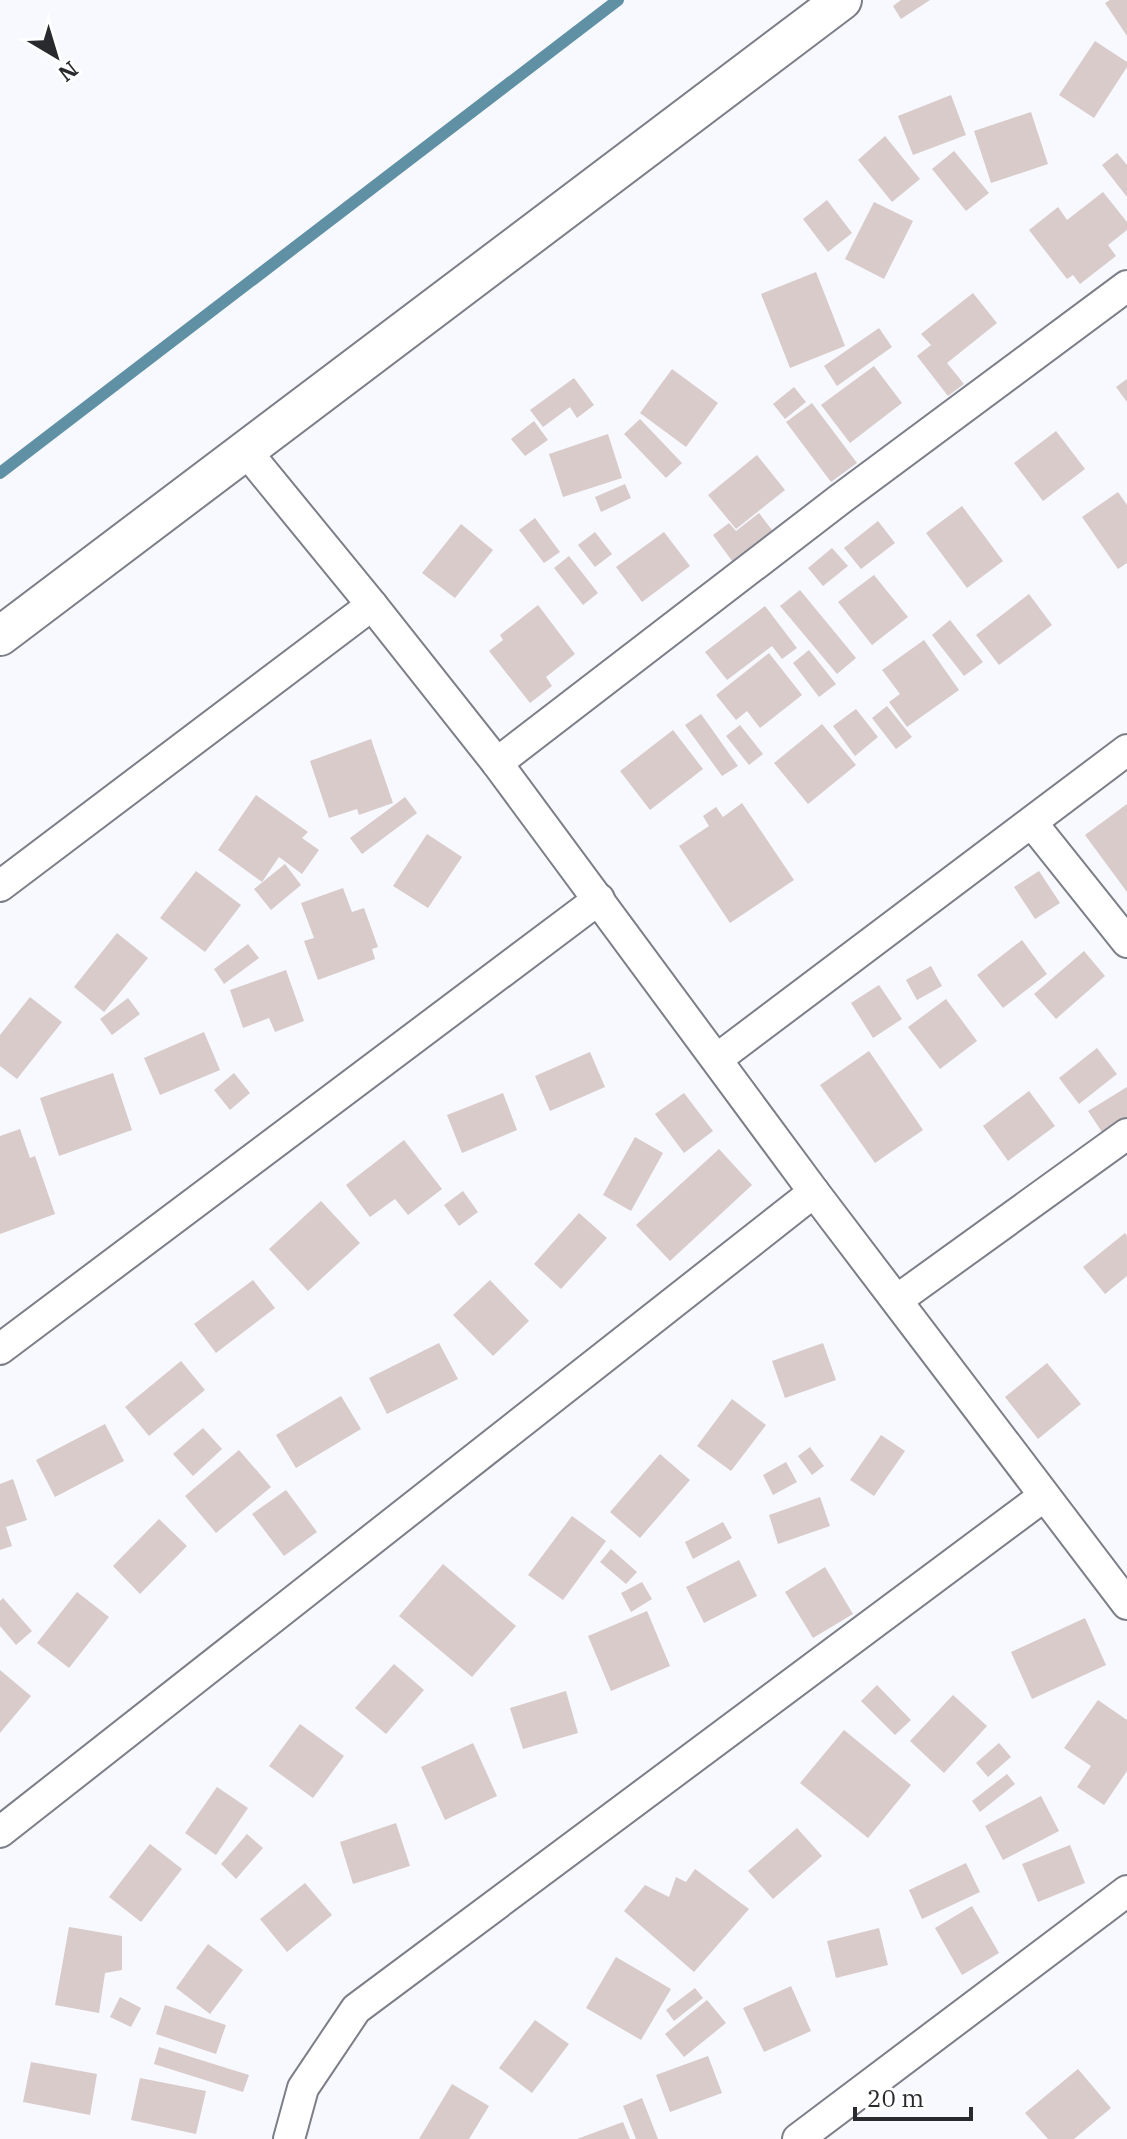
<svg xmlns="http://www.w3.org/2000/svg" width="1127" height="2139" viewBox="0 0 1127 2139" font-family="'IBM Plex Serif',serif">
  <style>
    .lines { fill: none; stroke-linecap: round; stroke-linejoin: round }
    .stream { stroke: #6090a3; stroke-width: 12 }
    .building { fill: #d8cbca }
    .minor-casing { stroke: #7c7e88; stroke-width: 34 }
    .tertiary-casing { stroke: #7c7e88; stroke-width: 42 }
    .minor { stroke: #fff; stroke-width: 30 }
    .tertiary { stroke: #fff; stroke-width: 38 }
  </style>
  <rect width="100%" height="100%" fill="#f7f9ff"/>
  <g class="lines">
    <polyline class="stream" points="0,473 618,0"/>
  </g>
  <g class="building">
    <polygon points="901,0 930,0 901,19 893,6"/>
    <polygon points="1110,0 1127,0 1127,36 1105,3"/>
    <polygon points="1095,41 1127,62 1127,67 1094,118 1059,95"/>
    <polygon points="951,95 966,135 913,155 898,116"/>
    <polygon points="1031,112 1048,164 991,183 974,131"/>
    <polygon points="885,136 920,179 892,202 858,160"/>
    <polygon points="954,151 989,193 966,211 932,169"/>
    <polygon points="1117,153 1127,165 1127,197 1102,165"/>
    <polygon points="1103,192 1127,222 1127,230 1108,245 1116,256 1080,284 1073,275 1067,279 1029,230 1058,207 1067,220"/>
    <polygon points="827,200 852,233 828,252 803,219"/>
    <polygon points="874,202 913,221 884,279 845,259"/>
    <polygon points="816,272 845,346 790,368 761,294"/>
    <polygon points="973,293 997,323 947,363 964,384 948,396 917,356 931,345 921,334"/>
    <polygon points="879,328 892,347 837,386 824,366"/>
    <polygon points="874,366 902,403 850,443 821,405"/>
    <polygon points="672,369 718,403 686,447 640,413"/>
    <polygon points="574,378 594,405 577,418 570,407 543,427 530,410"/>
    <polygon points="1127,379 1127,402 1116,387"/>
    <polygon points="794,387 806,402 785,419 773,404"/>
    <polygon points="812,403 857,463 831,482 786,422"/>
    <polygon points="640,419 682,463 666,478 624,434"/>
    <polygon points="534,421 548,440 525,456 511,439"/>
    <polygon points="1056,431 1085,469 1043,501 1014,463"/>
    <polygon points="608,434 622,478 563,497 549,454"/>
    <polygon points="757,455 785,490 736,529 708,495"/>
    <polygon points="625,484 631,498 601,512 595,497"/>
    <polygon points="1118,492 1127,505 1127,563 1118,569 1082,517"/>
    <polygon points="962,506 1003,561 967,588 926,533"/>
    <polygon points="759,513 775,534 735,565 713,535 729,523 736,531"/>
    <polygon points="535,518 560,552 544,563 519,530"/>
    <polygon points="878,521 895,543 861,569 844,548"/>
    <polygon points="461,524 493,550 455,598 422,573"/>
    <polygon points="595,532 612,554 595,567 578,545"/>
    <polygon points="664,532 690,566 642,602 616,567"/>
    <polygon points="832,548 848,566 823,586 808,568"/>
    <polygon points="569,556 598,593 583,605 554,568"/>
    <polygon points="874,575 908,617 872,645 838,602"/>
    <polygon points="800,590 856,658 837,674 780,606"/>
    <polygon points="1029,594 1052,625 999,665 976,635"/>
    <polygon points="538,605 575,654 546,677 552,686 530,703 489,651 503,640 500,635"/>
    <polygon points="765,606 797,648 782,659 772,646 727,680 705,652"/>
    <polygon points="950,620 983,662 964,676 932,635"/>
    <polygon points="924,640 959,690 907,727 889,702 900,694 882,670"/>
    <polygon points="809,650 836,684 819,697 793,663"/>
    <polygon points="769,653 802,695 760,728 747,711 736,720 716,695"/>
    <polygon points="887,706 912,737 896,749 872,718"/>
    <polygon points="856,709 878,737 855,756 833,726"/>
    <polygon points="701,714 738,766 722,776 685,725"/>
    <polygon points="822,724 856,765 808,804 774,763"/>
    <polygon points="740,725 763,754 749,765 726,736"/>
    <polygon points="673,730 703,769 650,810 620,771"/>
    <polygon points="371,739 393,803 359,815 357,809 329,818 310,761"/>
    <polygon points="256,795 308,832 302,838 319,850 302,874 279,857 262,882 218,850"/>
    <polygon points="405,797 417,813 362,854 350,838"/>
    <polygon points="742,803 794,880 730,923 679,846 709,826 703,816 716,807 723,817"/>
    <polygon points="1127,804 1127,892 1085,835"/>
    <polygon points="427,834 462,857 428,908 393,886"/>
    <polygon points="285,864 301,885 271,910 254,889"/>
    <polygon points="196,871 241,905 205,952 160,918"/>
    <polygon points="1039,871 1060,903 1035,919 1014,887"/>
    <polygon points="343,888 352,912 364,908 378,947 372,949 375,959 318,980 304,941 314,938 301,903"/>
    <polygon points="117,933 148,958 104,1012 74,987"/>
    <polygon points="1022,940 1047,974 1003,1008 977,975"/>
    <polygon points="248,944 259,958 224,984 214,969"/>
    <polygon points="1084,951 1105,976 1056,1019 1034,994"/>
    <polygon points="931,966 942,986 917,1000 906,980"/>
    <polygon points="286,970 304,1021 275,1032 269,1018 243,1028 230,990"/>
    <polygon points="879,985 902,1019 873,1038 851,1003"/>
    <polygon points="30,997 62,1022 17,1079 0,1066 0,1035"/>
    <polygon points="128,998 140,1014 112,1035 100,1019"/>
    <polygon points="946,999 977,1041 940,1069 908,1027"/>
    <polygon points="204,1032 220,1070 160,1095 144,1058"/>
    <polygon points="1097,1048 1117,1074 1079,1104 1059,1078"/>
    <polygon points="869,1051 923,1130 875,1163 820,1085"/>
    <polygon points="590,1052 605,1087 550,1111 535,1076"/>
    <polygon points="113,1073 132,1130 59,1156 40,1098"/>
    <polygon points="234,1073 250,1093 230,1110 214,1090"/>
    <polygon points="1127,1087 1127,1125 1106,1138 1088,1111"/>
    <polygon points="1029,1091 1055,1126 1008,1161 983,1126"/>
    <polygon points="503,1093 517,1130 462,1153 447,1115"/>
    <polygon points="684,1093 713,1131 684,1153 655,1114"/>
    <polygon points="20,1129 30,1158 35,1156 55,1214 0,1234 0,1136"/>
    <polygon points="635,1137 663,1153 631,1211 603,1195"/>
    <polygon points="404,1140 442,1189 408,1215 395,1199 370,1217 346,1185"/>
    <polygon points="719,1149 752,1185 670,1261 636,1225"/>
    <polygon points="463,1191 478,1212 459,1226 444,1205"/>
    <polygon points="321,1201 360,1243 308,1291 269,1249"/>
    <polygon points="579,1213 607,1238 561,1289 534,1264"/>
    <polygon points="1125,1233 1127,1236 1127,1276 1105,1294 1083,1267"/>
    <polygon points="253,1280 275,1308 216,1353 194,1324"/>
    <polygon points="490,1280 529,1321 493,1356 453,1315"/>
    <polygon points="439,1343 458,1379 387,1414 369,1378"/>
    <polygon points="823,1343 836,1380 785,1398 772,1361"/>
    <polygon points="181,1361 205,1390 149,1436 125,1407"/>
    <polygon points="1047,1363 1081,1404 1038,1439 1005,1397"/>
    <polygon points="341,1396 361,1429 296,1468 276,1435"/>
    <polygon points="732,1399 766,1425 731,1471 697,1446"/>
    <polygon points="105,1424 124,1461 55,1497 36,1460"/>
    <polygon points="203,1428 222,1449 193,1476 173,1454"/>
    <polygon points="881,1435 905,1451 874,1496 850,1480"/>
    <polygon points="810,1447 824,1466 812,1475 798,1456"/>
    <polygon points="239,1450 271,1487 216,1533 185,1496"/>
    <polygon points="660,1454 690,1480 640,1538 610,1512"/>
    <polygon points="786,1462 797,1482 773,1495 763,1475"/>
    <polygon points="13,1479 27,1520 6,1527 12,1546 0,1550 0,1484"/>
    <polygon points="286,1490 317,1532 284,1556 252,1514"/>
    <polygon points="820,1497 830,1526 778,1544 769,1515"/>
    <polygon points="572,1516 606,1541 563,1600 528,1575"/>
    <polygon points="159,1519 187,1546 140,1594 113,1566"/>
    <polygon points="723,1522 732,1538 693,1559 685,1542"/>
    <polygon points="611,1549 637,1572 626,1584 600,1562"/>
    <polygon points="739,1560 757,1596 704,1623 686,1587"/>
    <polygon points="443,1564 516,1626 472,1677 399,1616"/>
    <polygon points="825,1567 853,1614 813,1638 785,1592"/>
    <polygon points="642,1582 652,1599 631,1612 621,1593"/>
    <polygon points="77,1592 109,1617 69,1668 37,1643"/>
    <polygon points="3,1598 32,1631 16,1645 0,1626 0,1601"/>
    <polygon points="647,1611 670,1666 611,1691 588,1636"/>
    <polygon points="1085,1618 1106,1665 1032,1699 1011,1652"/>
    <polygon points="394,1664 424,1690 386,1734 355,1708"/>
    <polygon points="0,1670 31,1696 0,1733"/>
    <polygon points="877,1685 911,1720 895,1735 861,1701"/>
    <polygon points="566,1691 578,1733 523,1749 510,1708"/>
    <polygon points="953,1695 987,1726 944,1773 910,1741"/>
    <polygon points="1098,1700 1127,1720 1127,1771 1104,1805 1077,1787 1091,1766 1064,1748"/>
    <polygon points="300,1724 344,1756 313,1798 269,1766"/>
    <polygon points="844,1730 911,1785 868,1838 800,1783"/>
    <polygon points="473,1743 497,1796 445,1820 421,1767"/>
    <polygon points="999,1743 1011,1757 988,1777 976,1763"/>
    <polygon points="1007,1774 1015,1784 980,1812 972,1801"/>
    <polygon points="217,1787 248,1808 216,1855 185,1833"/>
    <polygon points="1041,1796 1059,1831 1003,1860 985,1826"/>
    <polygon points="396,1823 410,1866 353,1884 340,1842"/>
    <polygon points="797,1828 822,1856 773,1899 748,1871"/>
    <polygon points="247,1834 263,1848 236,1879 221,1864"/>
    <polygon points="150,1844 182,1869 141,1922 109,1897"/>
    <polygon points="1070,1845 1085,1883 1038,1902 1022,1864"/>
    <polygon points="966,1863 980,1892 922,1919 909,1890"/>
    <polygon points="695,1869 749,1909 694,1972 624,1911 645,1885 669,1897 676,1877 686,1882"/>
    <polygon points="305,1883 332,1915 287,1952 260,1919"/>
    <polygon points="972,1906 999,1953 962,1975 935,1928"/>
    <polygon points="69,1927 122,1936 122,1970 105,1973 99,2013 55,2005"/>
    <polygon points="879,1928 888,1965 836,1978 827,1941"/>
    <polygon points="208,1944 243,1970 210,2014 176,1988"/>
    <polygon points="616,1957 671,1989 641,2040 586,2008"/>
    <polygon points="791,1986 811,2031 764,2052 743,2008"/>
    <polygon points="695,1988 703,1998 674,2021 666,2010"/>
    <polygon points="120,1997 141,2008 131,2027 110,2017"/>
    <polygon points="707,2000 726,2023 684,2057 665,2034"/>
    <polygon points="165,2005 226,2025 216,2054 156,2034"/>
    <polygon points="535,2020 569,2044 532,2093 499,2068"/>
    <polygon points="159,2047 249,2075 243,2092 154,2064"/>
    <polygon points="708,2056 722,2093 670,2112 656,2075"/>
    <polygon points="31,2062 97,2074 90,2115 23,2102"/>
    <polygon points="1078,2069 1111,2108 1074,2139 1048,2139 1025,2113"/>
    <polygon points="140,2078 206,2091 196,2134 131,2120"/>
    <polygon points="452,2084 489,2106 469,2139 419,2139"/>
    <polygon points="642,2098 658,2139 636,2139 623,2106"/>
    <polygon points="623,2122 630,2139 577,2139"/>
  </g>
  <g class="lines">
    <g class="minor-casing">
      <g id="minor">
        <polyline points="246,451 372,605 497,763 814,1192 1127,1604"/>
        <polyline points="497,763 839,500 1127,286"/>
        <polyline points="1032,823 1127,942"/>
        <polyline points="0,886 372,605"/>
        <polyline points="717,1059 1127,750"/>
        <polyline points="897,1300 1127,1134"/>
        <polyline points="0,1349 599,899"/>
        <polyline points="0,1832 814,1192"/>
        <polyline points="289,2139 303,2088 356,2009 1044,1496"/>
        <polyline points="798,2139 1127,1891"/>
      </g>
    </g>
    <g class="tertiary-casing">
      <polyline id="tertiary" points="0,636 842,0"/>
    </g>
    <use href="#minor" class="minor"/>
    <use href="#tertiary" class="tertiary"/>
  </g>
  <g transform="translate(56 56) rotate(142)" stroke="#ffffff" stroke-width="6" paint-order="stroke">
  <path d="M0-6L14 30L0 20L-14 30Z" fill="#292a2e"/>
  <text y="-12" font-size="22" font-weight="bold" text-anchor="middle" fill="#292a2e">N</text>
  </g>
  <path d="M855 2107v12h116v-12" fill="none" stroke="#292a2e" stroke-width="4"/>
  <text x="867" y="2107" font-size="24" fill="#292a2e" stroke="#ffffff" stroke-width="6" paint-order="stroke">20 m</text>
</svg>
